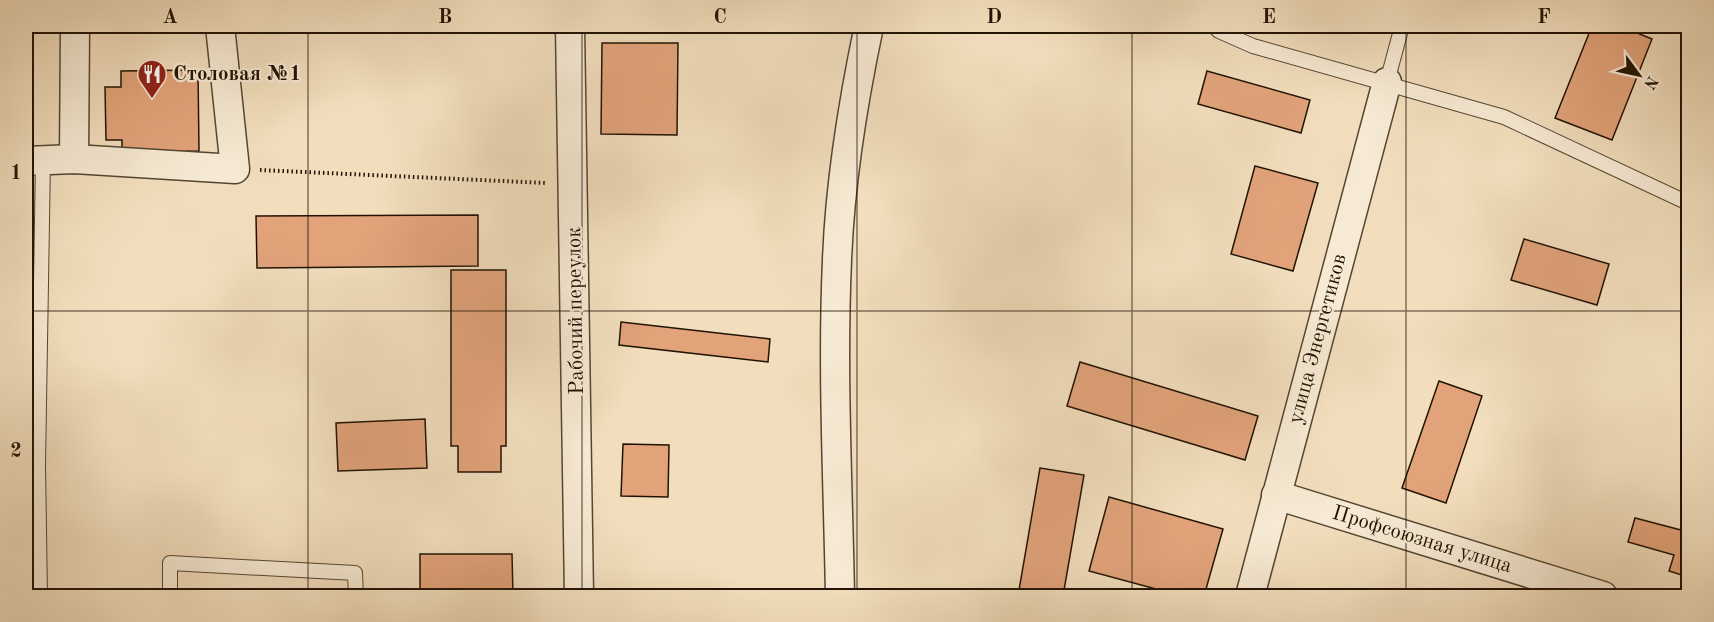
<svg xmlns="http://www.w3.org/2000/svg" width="1714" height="622" viewBox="0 0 1714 622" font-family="'Old Standard TT',serif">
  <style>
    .building { fill: #e2a37b; stroke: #211304; stroke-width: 1.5 }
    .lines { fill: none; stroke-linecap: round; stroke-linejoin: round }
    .lane-casing { stroke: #554632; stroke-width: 16 }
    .street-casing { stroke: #554632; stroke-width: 31 }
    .path { stroke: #211304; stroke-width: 4; stroke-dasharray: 1.5 3; stroke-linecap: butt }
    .lane { stroke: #f7ead4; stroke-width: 14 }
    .street { stroke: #f7ead4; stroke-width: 28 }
    .grid { fill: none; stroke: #211304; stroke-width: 1.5; stroke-opacity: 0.55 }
    .labels { text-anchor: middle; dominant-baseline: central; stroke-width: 4.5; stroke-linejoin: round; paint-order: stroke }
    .poi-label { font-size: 21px; font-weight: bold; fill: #211304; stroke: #f7ead4; text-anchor: start }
    .street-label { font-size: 21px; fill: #211304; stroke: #f7ead4 }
    .neatline { fill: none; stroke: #211304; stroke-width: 2 }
    .grid-label { font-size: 20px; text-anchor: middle; font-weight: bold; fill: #211304 }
  </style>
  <rect width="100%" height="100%" fill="#f2debd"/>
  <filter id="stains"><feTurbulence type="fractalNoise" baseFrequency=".00333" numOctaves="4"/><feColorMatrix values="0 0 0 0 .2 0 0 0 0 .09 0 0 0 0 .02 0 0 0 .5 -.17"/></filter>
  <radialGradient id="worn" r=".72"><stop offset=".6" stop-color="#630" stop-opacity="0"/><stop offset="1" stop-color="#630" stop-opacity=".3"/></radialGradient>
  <g class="building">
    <polygon points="1592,26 1620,26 1652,39 1612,140 1555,118"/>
    <polygon points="602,43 678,43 677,135 601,134"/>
    <polygon points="198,70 199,151 122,153 122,140 106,140 105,87 121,87 121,71"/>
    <polygon points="1207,71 1310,100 1301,133 1198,104"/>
    <polygon points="1255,166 1318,183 1293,271 1231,254"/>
    <polygon points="478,215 478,266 257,268 256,216"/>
    <polygon points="1524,239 1609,264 1597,305 1511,280"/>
    <polygon points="451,270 506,270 506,446 501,446 501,472 458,472 458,446 451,446"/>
    <polygon points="621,322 770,339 768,362 619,345"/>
    <polygon points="1080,362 1258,416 1245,460 1067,406"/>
    <polygon points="1439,381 1482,396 1446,503 1402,488"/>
    <polygon points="425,419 427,468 338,471 336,423"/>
    <polygon points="623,444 669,445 668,497 621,496"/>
    <polygon points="1040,468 1084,475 1063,596 1018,596"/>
    <polygon points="1109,497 1223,529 1204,596 1182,596 1089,571"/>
    <polygon points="1687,508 1688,577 1669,571 1674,555 1628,542 1635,518 1681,530"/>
    <polygon points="420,554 512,554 513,596 420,596"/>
  </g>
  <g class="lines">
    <g class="lane-casing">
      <g id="lane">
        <polyline points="1214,26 1219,31 1253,46 1504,117 1688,203"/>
        <polyline points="1387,82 1402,26"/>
        <polyline points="40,596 38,465 43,160"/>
        <polyline points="170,596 170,563 355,573 356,596"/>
      </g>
    </g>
    <g class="street-casing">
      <g id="street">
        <polyline points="570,26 579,596"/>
        <polyline points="74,159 75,26"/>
        <polyline points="26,161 74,159 235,169 220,26"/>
        <polyline points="1276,495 1603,596"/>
        <path d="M840,596c-2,-112 -8,-224 -3,-336 3,-79 16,-158 32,-234"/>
        <polyline points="1250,596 1387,82"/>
      </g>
    </g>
    <polyline class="path" points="260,170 546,183"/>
    <use href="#lane" class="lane"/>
    <use href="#street" class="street"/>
  </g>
  <path class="grid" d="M308,26v570M582,26v570M857,26v570M1132,26v570M1406,26v570M26,311h1662"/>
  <defs>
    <g id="restaurant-pin" transform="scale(1.5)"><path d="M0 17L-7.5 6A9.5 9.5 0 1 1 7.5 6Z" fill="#8f2418" stroke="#f7ead4"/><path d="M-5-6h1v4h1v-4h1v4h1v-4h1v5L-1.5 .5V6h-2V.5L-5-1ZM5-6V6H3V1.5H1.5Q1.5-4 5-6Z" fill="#fff"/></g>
  </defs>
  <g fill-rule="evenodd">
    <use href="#restaurant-pin" x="152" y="74"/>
  </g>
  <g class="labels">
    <g class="poi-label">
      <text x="173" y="74">Столовая №1</text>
    </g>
    <g class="street-label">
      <text transform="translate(576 311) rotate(-91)">Рабочий переулок</text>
      <text transform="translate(1318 339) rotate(-75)">улица Энергетиков</text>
      <text transform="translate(1422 540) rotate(17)">Профсоюзная улица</text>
    </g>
  </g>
  <rect width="1714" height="622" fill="none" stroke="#f2debd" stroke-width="66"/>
  <g transform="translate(1639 75) rotate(123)" stroke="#f7ead4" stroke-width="4.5" paint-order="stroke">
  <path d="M0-4.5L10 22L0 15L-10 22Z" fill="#211304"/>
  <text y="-9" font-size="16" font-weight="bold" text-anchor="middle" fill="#211304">N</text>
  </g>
  <rect x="33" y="33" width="1648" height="556" class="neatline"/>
  <g class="grid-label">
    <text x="170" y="23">A</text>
    <text x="445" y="23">B</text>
    <text x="720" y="23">C</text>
    <text x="994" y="23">D</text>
    <text x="1269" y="23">E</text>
    <text x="1544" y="23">F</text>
    <text x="16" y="179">1</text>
    <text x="16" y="457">2</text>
  </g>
  <rect width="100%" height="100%" filter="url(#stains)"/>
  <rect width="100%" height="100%" fill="url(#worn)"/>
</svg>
